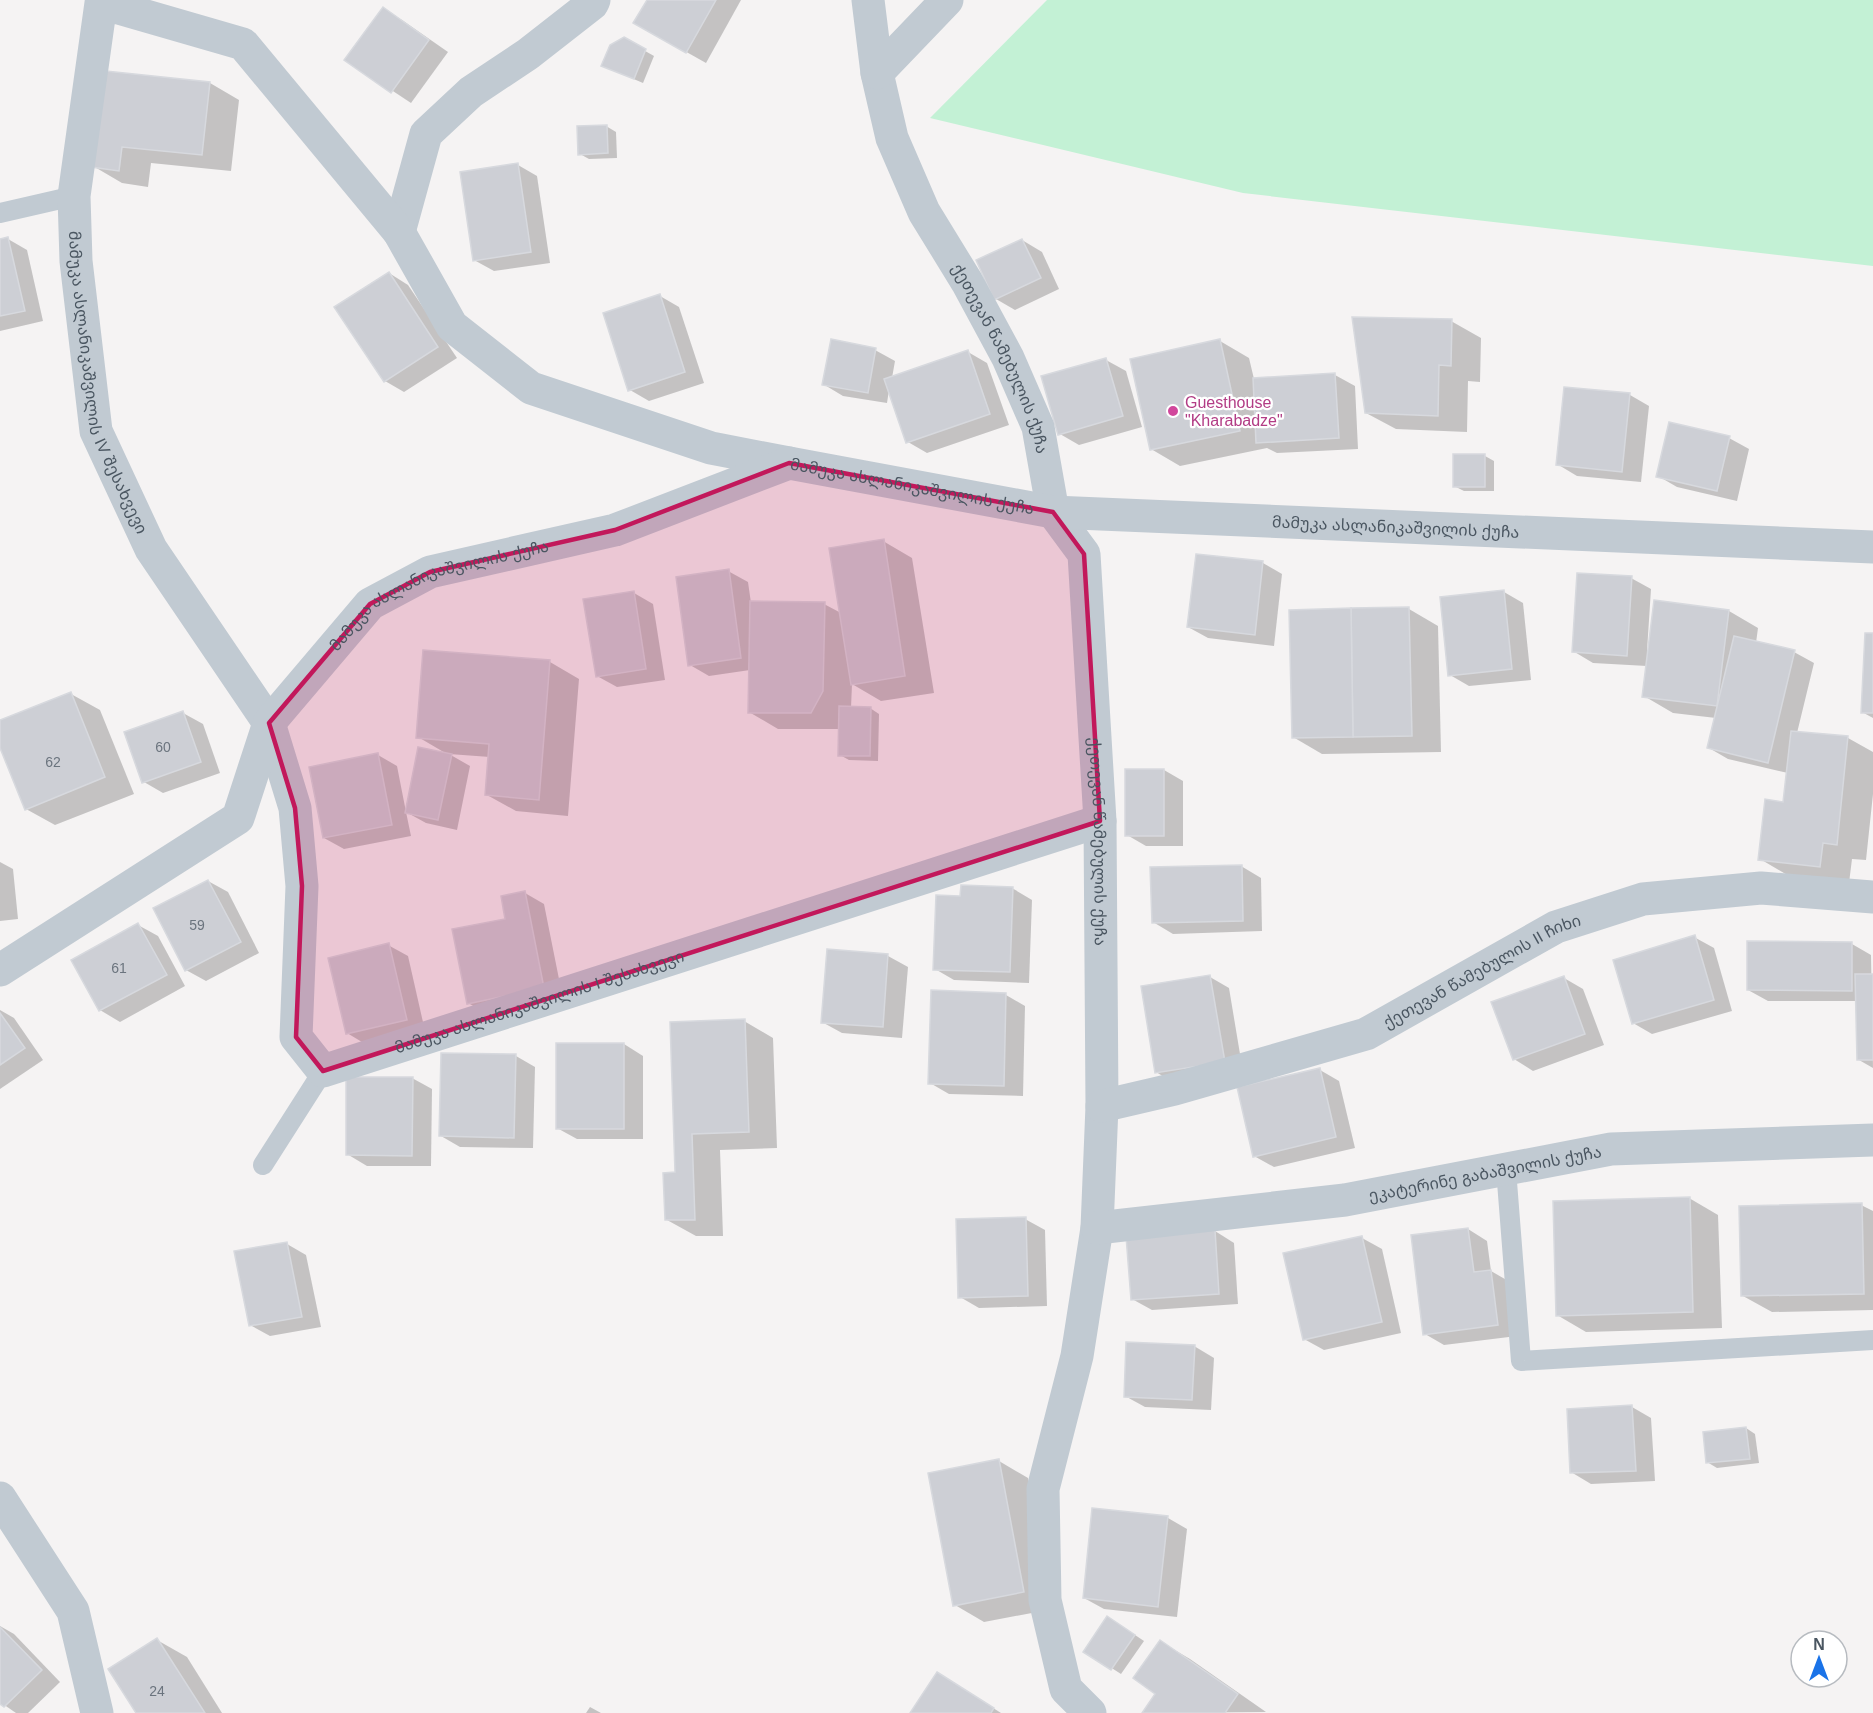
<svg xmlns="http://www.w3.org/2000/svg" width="1873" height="1713" viewBox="0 0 1873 1713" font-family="Helvetica,'Noto Sans Georgian',sans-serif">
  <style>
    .green { fill: #c3f1d5 }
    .shadow { fill: #0003 }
    .building { fill: #cdcfd5; stroke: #d7d9de; stroke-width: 1.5 }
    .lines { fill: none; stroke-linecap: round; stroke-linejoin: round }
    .lane { stroke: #c1cad2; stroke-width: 20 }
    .street { stroke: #c1cad2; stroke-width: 33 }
    .marked { fill: #c2185b; fill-opacity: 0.2; stroke: #c2185b; stroke-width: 4.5; stroke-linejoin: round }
    .hotel-dot { fill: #d1479c; stroke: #fff; stroke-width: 2 }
    .labels { text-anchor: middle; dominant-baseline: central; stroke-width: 4.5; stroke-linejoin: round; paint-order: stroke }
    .number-label { font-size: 14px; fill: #6b747e }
    .street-label { font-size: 16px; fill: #4a5661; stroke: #fff }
    .hotel-label { font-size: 16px; fill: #b23c85; stroke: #fff; text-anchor: start }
  </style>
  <rect width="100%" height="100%" fill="#f5f3f3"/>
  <polygon class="green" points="1047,0 1873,0 1873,266 1243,193 930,118"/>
  <g class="shadow">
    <polygon points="648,0 741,0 706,63 635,23"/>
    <polygon points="383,9 402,20 448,52 411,103 346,60"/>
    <polygon points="624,39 654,56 643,83 603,66"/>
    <polygon points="210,83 239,100 231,171 151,163 148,187 122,183 93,166"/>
    <polygon points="606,126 616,132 617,158 589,159 580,154"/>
    <polygon points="518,165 537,176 550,263 494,271 474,260"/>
    <polygon points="8,239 27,250 43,321 0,331 0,241"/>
    <polygon points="1022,240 1042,252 1059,289 1015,310 996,299"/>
    <polygon points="389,273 408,285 457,358 404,392 385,381"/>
    <polygon points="660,296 679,307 704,383 649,401 630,390"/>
    <polygon points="1451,321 1481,338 1480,382 1468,381 1467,432 1396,429 1366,413"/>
    <polygon points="1220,341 1249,358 1254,379 1335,375 1355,386 1358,449 1277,453 1267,448 1180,466 1151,449"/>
    <polygon points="875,350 895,361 892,378 968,352 987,363 1009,425 927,453 908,442 889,390 887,403 843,396 823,384"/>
    <polygon points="1106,360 1126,371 1142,427 1079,445 1060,434"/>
    <polygon points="1630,395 1649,406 1641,482 1577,476 1557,464"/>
    <polygon points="1729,438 1749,449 1737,501 1677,487 1658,476"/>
    <polygon points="1485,456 1494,461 1494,491 1464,491 1454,486"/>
    <polygon points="883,541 912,558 934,693 881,701 852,684 851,708 870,708 879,714 878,761 849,760 840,755 840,729 778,729 749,712 750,670 709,676 690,665 728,571 748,582 751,603 824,604 841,613"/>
    <polygon points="1263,563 1282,574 1274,646 1208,638 1188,627"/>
    <polygon points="1631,578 1651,589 1647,651 1649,651 1655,602 1729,611 1758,628 1756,643 1794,652 1814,663 1797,733 1848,738 1873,752 1873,794 1866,860 1852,859 1849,883 1789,876 1760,859 1785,803 1788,773 1728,759 1709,748 1716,718 1673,713 1644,696 1647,666 1593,663 1573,651"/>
    <polygon points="1504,592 1523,603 1531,680 1469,686 1450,675"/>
    <polygon points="634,593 653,604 665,680 617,687 597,676"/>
    <polygon points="1409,609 1438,626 1441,752 1322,754 1293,737"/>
    <polygon points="1873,634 1873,718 1862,712"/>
    <polygon points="424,652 550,662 579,679 568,816 516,811 487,795 490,757 449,754 470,766 457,830 426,823 406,812 411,836 344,849 324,838 378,755 397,766 406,812 447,754 418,737"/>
    <polygon points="71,694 100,710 134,794 55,825 26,809 0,744 0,722"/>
    <polygon points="183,713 203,724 220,773 163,793 144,782"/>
    <polygon points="1164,770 1183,781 1183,846 1146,846 1127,835"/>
    <polygon points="0,862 13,869 18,919 0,921"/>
    <polygon points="1241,866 1261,878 1262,931 1173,934 1153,922"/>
    <polygon points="208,881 228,892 259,953 206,981 186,970"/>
    <polygon points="1012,888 1032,900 1029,983 954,980 935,969 962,897"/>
    <polygon points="525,893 544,904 563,999 488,1014 468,1003 507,920"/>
    <polygon points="138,925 158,936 185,986 120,1022 100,1010"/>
    <polygon points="1694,937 1714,948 1732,1011 1652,1034 1633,1023"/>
    <polygon points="1852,944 1871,955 1873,1068 1859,1060 1857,1001 1768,1001 1748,990"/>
    <polygon points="388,945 408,956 425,1031 367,1045 347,1033"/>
    <polygon points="828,950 888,956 908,967 902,1038 842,1033 822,1022"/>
    <polygon points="1210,977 1229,988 1243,1072 1176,1084 1156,1072"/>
    <polygon points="1564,978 1583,989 1604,1045 1533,1071 1514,1059"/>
    <polygon points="1006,995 1025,1006 1023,1096 949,1094 930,1083"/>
    <polygon points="0,1010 14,1018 43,1060 0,1089"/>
    <polygon points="744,1021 773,1038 777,1148 720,1150 723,1236 696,1236 667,1220 677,1173 671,1024"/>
    <polygon points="624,1044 643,1056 643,1139 577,1139 557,1128"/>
    <polygon points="516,1056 535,1067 533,1148 460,1147 441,1136"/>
    <polygon points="1320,1070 1339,1081 1355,1148 1274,1167 1254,1156"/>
    <polygon points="412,1078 432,1089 431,1166 367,1166 347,1154"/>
    <polygon points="1689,1198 1718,1215 1722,1328 1586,1332 1557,1315"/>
    <polygon points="1861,1205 1873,1211 1873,1310 1772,1312 1743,1296"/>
    <polygon points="1025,1219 1045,1230 1047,1306 979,1308 960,1297"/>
    <polygon points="1468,1229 1487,1241 1491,1271 1510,1282 1517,1336 1444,1345 1425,1334"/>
    <polygon points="1215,1231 1234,1243 1238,1304 1152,1310 1132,1299"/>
    <polygon points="1362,1238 1382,1249 1401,1333 1324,1350 1304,1339"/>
    <polygon points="287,1244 306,1255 321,1327 270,1336 250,1325"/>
    <polygon points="1194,1346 1214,1358 1211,1410 1145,1407 1125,1396"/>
    <polygon points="1632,1407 1651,1418 1655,1481 1591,1484 1571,1472"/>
    <polygon points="1746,1428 1755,1434 1759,1463 1717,1468 1707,1462"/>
    <polygon points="999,1461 1028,1478 1053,1609 984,1622 955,1605"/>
    <polygon points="1168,1518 1187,1529 1177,1617 1104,1609 1084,1598"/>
    <polygon points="1117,1623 1144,1641 1121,1674 1085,1651"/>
    <polygon points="0,1626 14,1634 60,1682 28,1713 16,1713 0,1702"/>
    <polygon points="157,1640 187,1657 222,1713 138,1713"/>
    <polygon points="1161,1642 1190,1659 1266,1712 1144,1713 1157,1694"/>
    <polygon points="957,1685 1001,1713 912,1713"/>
    <polygon points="590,1707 601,1713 586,1713"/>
  </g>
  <g class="building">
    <polygon points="647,0 716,0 686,53 633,23"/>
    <polygon points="383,7 429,40 391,93 344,60"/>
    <polygon points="624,37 646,49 634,79 601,66 610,45"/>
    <polygon points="96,70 210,82 202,155 122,147 119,171 91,167"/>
    <polygon points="607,125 608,153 578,155 577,126"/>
    <polygon points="518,163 531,252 473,261 460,172"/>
    <polygon points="8,237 25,311 0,316 0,239"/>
    <polygon points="1022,239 1041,278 994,300 976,260"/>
    <polygon points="389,272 438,347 384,382 334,307"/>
    <polygon points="660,294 685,372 628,391 603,313"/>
    <polygon points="1352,317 1452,319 1451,366 1439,365 1438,416 1365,413"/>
    <polygon points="831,339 876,348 868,393 822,385"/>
    <polygon points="1220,339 1240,431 1150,450 1130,359"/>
    <polygon points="968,350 990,414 906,443 884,379"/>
    <polygon points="1106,358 1123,416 1058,435 1041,376"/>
    <polygon points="1335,373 1339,438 1256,443 1253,378"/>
    <polygon points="1564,387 1630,393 1622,472 1556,465"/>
    <polygon points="1669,422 1730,436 1717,491 1656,477"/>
    <rect x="1453" y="454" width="32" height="33"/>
    <polygon points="884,539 905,676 851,685 829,548"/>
    <polygon points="1196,554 1263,561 1255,635 1187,627"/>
    <polygon points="729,569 741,658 688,666 676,577"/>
    <polygon points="1577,573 1632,576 1627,656 1572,652"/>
    <polygon points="1504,590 1512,669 1448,676 1440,597"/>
    <polygon points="634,591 646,669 596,677 583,599"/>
    <polygon points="1654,600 1729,610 1717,706 1642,697"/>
    <polygon points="750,601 825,602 823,691 811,713 748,713"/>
    <polygon points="1409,607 1412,736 1353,737 1351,608"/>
    <polygon points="1351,608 1353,737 1292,738 1289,610"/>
    <polygon points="1865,633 1873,633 1873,713 1861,713"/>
    <polygon points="1734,636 1795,650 1768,763 1707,748"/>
    <polygon points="423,650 550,660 539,800 485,795 489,744 416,738"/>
    <polygon points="71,692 105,777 25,810 0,748 0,720"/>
    <polygon points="839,706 871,707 870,756 838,756"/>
    <polygon points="183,711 201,762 142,783 124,732"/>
    <polygon points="1791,731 1848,736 1837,845 1823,843 1820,867 1758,860 1765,799 1783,802"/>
    <polygon points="418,747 452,754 438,820 405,813"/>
    <polygon points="378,753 392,825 323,838 309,767"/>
    <rect x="1125" y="769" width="39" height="67"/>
    <polygon points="1242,865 1243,921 1152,923 1150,867"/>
    <polygon points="208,880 241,942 185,971 153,908"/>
    <polygon points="961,885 1013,887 1010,972 933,970 936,895 960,896"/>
    <polygon points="525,891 544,988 467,1004 452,929 505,919 501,896"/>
    <polygon points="138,923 167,975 99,1011 71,960"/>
    <polygon points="1695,935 1714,1000 1632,1024 1613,960"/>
    <polygon points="1747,941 1852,942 1852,991 1747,990"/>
    <polygon points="389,943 407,1020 346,1034 328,958"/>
    <polygon points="827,949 888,954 883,1027 821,1023"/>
    <polygon points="1855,974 1873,974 1873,1060 1857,1060"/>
    <polygon points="1210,975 1225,1062 1155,1073 1141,986"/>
    <polygon points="1564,976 1585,1034 1513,1060 1491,1002"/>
    <polygon points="931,990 1006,993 1004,1086 928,1084"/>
    <polygon points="0,1013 25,1048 0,1065"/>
    <polygon points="745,1019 749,1132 692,1134 695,1220 665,1220 663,1173 675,1172 670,1022"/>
    <rect x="556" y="1043" width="68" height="86"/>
    <polygon points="441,1053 516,1054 514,1138 439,1136"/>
    <polygon points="1320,1068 1336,1137 1253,1157 1237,1087"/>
    <polygon points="346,1077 413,1077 412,1156 346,1155"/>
    <polygon points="1690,1197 1693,1312 1556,1316 1553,1201"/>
    <polygon points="1862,1203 1864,1294 1741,1296 1739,1206"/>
    <polygon points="1026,1217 1028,1296 958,1298 956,1219"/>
    <polygon points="1468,1228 1474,1272 1491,1270 1498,1325 1423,1335 1411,1235"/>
    <polygon points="1215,1230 1219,1294 1131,1300 1126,1236"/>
    <polygon points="1362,1236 1382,1322 1303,1340 1283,1253"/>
    <polygon points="287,1242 302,1317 249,1326 234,1251"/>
    <polygon points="1126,1342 1195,1345 1192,1400 1124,1397"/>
    <polygon points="1632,1405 1636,1471 1570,1473 1567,1409"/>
    <polygon points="1746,1427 1750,1459 1706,1463 1703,1432"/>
    <polygon points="999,1459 1024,1592 953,1606 928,1473"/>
    <polygon points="1092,1508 1168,1516 1158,1607 1083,1598"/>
    <polygon points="1107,1616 1135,1635 1111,1670 1083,1652"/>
    <polygon points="0,1627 42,1670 4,1707 0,1704"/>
    <polygon points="157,1638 205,1713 136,1713 108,1669"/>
    <polygon points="1160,1640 1238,1694 1225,1713 1142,1713 1155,1694 1133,1678"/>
    <polygon points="937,1672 994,1708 991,1713 910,1713"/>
  </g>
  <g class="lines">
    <g class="lane">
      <polyline points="0,213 74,196"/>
      <polyline points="263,1165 323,1071"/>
      <polyline points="1506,1169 1521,1361 1873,1340"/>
    </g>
    <g class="street">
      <path id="s1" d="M868,0l9,73 15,65 32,74 43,70 41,76 30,69 15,85 31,42 16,267 2,285 -5,122 -20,128 -34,133 2,111 21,89 24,24"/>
      <polyline points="877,73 947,0"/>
      <polyline points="399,232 426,134 471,92 528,54 592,4 594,0"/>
      <path id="s2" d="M789,463l-78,-15 -180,-60 -79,-62 -53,-94 -156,-188 -142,-41 -27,193 2,65 20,170 55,118 118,174 26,85 7,78 -6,151 27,34 777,-250"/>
      <path id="s3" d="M0,970l238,-152 31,-95 101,-119 60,-32 185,-42 174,-67 264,49 820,35"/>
      <path id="s4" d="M1102,1106l73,-17 191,-55 190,-107 87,-28 118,-11 112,9"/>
      <path id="s5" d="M1097,1228l248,-28 266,-51 262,-9"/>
      <polyline points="0,1498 73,1611 97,1713"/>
    </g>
  </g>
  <path class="marked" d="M789,463l264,49 31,42 16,267 -777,250 -27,-34 6,-151 -7,-78 -26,-85 101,-119 60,-32 185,-42z"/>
  <circle class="hotel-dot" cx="1173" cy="411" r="6"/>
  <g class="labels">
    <g class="number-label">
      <text x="163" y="747">60</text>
      <text x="53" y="762">62</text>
      <text x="197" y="925">59</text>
      <text x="119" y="968">61</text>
      <text x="157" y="1691">24</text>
    </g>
    <g class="street-label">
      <text stroke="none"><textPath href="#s1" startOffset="387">ქეთევან წამებულის ქუჩა</textPath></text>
      <text stroke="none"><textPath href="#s2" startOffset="1256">მამუკა ასლანიკაშვილის IV შესახვევი</textPath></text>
      <text stroke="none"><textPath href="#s3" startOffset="1108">მამუკა ასლანიკაშვილის ქუჩა</textPath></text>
      <text stroke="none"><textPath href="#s3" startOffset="1594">მამუკა ასლანიკაშვილის ქუჩა</textPath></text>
      <text stroke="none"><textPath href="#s3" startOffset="604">მამუკა ასლანიკაშვილის ქუჩა</textPath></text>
      <text stroke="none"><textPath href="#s1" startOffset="891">ქეთევან წამებულის ქუჩა</textPath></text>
      <text stroke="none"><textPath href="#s4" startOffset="406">ქეთევან წამებულის II ჩიხი</textPath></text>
      <text stroke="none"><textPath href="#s2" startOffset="2230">მამუკა ასლანიკაშვილის I შესახვევი</textPath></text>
      <text stroke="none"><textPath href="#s5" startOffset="392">ეკატერინე გაბაშვილის ქუჩა</textPath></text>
    </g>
    <g class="hotel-label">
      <text x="1185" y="402">Guesthouse<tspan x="1185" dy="18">"Kharabadze"</tspan></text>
    </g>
  </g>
  <g transform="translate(1819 1659)"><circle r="28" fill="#ffffff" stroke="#b7bbc0" stroke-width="1.5"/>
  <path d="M0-4.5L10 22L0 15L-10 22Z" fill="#1a73e8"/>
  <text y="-9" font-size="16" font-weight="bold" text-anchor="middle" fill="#4a5661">N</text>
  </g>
</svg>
